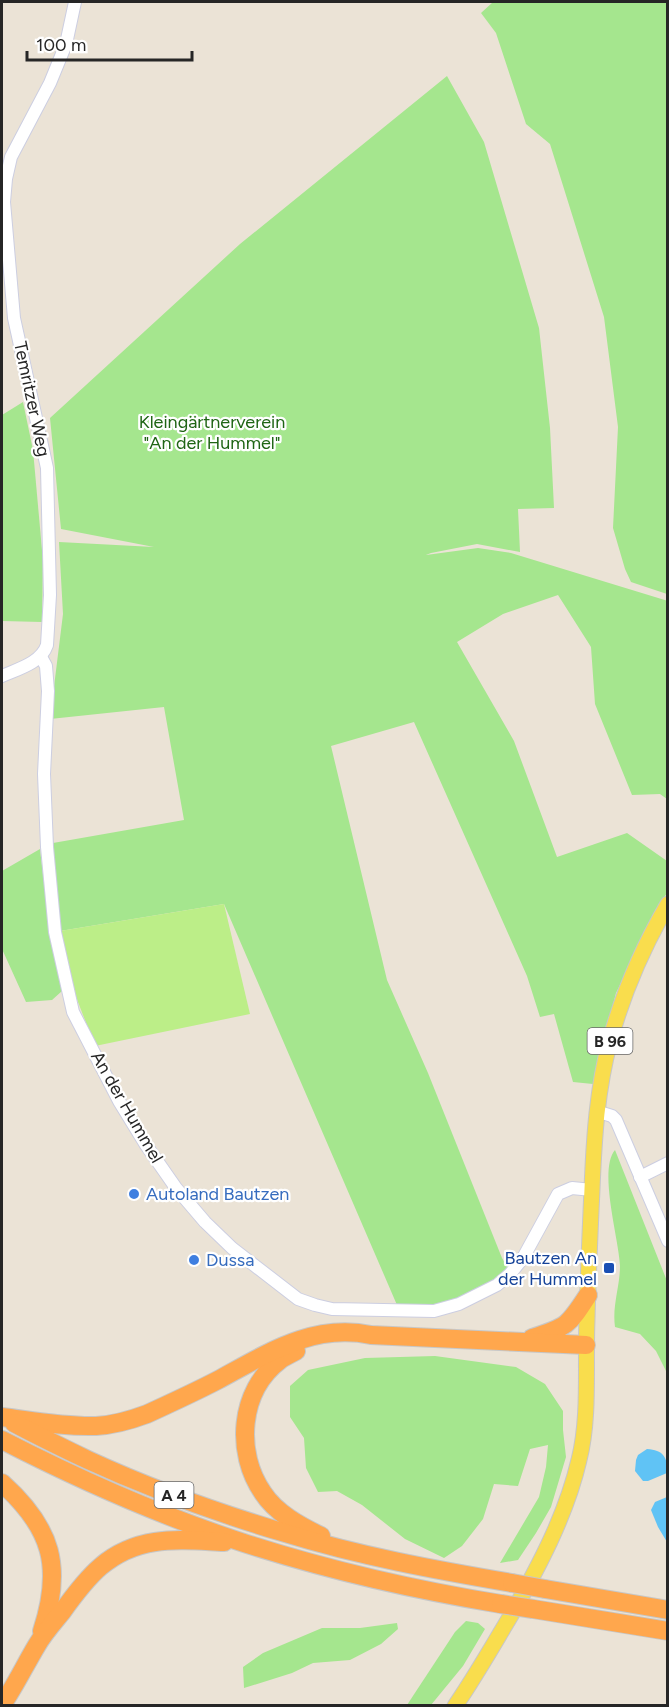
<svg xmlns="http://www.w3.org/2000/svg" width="669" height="1707" viewBox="0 0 669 1707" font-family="Figtree,sans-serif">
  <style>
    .green { fill: #a5e68e }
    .pitch { fill: #bcee88 }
    .water { fill: #60c3f5 }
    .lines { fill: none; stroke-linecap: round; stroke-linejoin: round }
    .minor-casing { stroke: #cccee1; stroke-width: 14 }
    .major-casing { stroke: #c7c7c7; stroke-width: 17 }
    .highway-casing { stroke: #c7c7c7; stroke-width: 20 }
    .minor { stroke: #fff; stroke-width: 12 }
    .major { stroke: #f9dd4d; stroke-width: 15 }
    .highway { stroke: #ffa74d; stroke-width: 18 }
    .highway-bridge-casing { stroke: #c7c7c7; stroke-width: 20; stroke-linecap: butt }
    .highway-bridge { stroke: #ffa74d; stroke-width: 18 }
    .shop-dot { fill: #3f7fe0; stroke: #fff; stroke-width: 2 }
    .transit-dot { fill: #1a4fb4; stroke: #fff; stroke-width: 2 }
    .labels { text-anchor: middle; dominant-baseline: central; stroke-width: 4.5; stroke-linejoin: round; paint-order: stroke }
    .shield { fill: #fff; stroke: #676767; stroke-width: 1.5 }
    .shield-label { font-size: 16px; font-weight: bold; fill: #262626 }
    .street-label { font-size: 18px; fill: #262626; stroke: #fff }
    .park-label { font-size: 18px; fill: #1f6514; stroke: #fff }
    .shop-label { font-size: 18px; fill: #366cbe; stroke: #fff; text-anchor: start }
    .transit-label { font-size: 18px; fill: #164399; stroke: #fff; text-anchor: end }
  </style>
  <rect width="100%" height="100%" fill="#ebe3d6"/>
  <g class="green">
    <polygon points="493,2 667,2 667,594 631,582 625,569 613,528 618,427 604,317 550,144 526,124 496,33 481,13"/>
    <path d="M447,76l37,66 55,186 11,100 4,80 -36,1 2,43 -43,-8 -46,9 -5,2 52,-7 33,5 157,48 -1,198 -7,-5 -28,1 -37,-91 -4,-57 -33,-52 -55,19 -46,28 57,99 43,116 70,-24 40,28v32l-7,11 -44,89 -23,91 -20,-2 -19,-68 -14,3 -13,-41 -113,-254 -83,24 56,234 41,93 74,185 6,10c-19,17 -44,34 -69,38 -13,3 -29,0 -42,-1l-173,-401 -164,27 -7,-88 131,-23 -20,-113 -114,12 13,-105 -4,-72 95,5 -93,-18 -11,-111 190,-174z"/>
    <polygon points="23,402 33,450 43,561 42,622 2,621 2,415"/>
    <polygon points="40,849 50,933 62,991 52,1000 26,1002 2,949 2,871"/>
    <path d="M615,1150l52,131v92l-11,-22 -16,-17 -25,-7c-3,-21 5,-41 5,-61 -1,-27 -22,-96 -5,-116z"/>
    <polygon points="435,1356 516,1367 545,1384 563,1411 563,1430 566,1457 551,1507 536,1533 518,1560 500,1563 539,1497 546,1467 548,1445 530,1449 518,1486 494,1484 483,1519 462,1546 444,1558 405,1539 362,1505 337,1491 318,1492 306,1468 304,1438 290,1417 290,1386 308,1370 365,1358"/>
    <polygon points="466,1621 478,1623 485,1629 463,1666 431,1705 407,1705 455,1632"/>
    <polygon points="397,1623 398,1629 381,1644 350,1660 313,1663 292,1673 244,1688 243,1667 263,1653 322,1628 360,1628"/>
  </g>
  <polygon class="pitch" points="224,904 250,1014 95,1046 73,989 60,931"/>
  <g class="water">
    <path d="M647,1449c16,1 21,8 20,24l-19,8h-5l-8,-10 1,-11 2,-5z"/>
    <polygon points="667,1497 668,1497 667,1542 658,1527 651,1510 655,1502"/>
  </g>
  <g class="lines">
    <g class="minor-casing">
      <g id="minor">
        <polyline points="41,657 46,666 48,691 44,774 47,847 55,932 73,1012 119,1101 146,1145 176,1188 205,1222 232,1248 298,1299 315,1305 332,1309 434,1311 459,1304 497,1285 510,1274 523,1258 558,1194 572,1188 592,1190"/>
        <path d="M2,676c16,-7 39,-13 45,-31l3,-50 -3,-127 -33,-150 -10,-116 2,-23 5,-22 39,-74 16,-39 9,-42"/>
        <polyline points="596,1111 612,1116 616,1120 668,1241"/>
        <polyline points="640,1177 668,1163"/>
      </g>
    </g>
    <g class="major-casing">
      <path id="major" d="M455,1706c20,-29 37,-59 55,-89 28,-49 56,-101 69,-157 11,-43 6,-95 8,-140 1,-43 3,-87 5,-131 2,-50 5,-100 18,-148 13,-48 33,-94 58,-137"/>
    </g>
    <g class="highway-casing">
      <g id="highway">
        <path d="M532,1338c35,-11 36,-12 56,-43"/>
        <path d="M296,1351c-5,3 -11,5 -16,9 -41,31 -45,93 -17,133 13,20 37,33 58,43"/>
        <path d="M2,1417c31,4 63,10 94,9 18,-1 35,-6 51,-12 24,-11 48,-22 71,-34 50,-27 95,-57 153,-45l215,10"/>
        <path d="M14,1423c24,13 49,25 74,37 63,29 130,53 197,73 74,23 151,37 227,50"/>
        <path d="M2,1440c78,40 159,76 242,103 84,27 171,47 257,61"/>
        <path d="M2,1483c50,45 61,84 40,148"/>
        <polyline points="545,1589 668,1610"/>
        <polyline points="533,1609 668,1631"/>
        <path d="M2,1705c13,-19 23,-40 35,-60 7,-12 16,-22 25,-33 25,-35 47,-63 93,-70 23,-4 47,-1 69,0"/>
      </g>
    </g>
    <use href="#minor" class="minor"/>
    <use href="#major" class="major"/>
    <use href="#highway" class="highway"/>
    <g class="highway-bridge-casing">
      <g id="highway-bridge">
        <polyline points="512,1583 545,1589"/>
        <polyline points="501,1604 533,1609"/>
      </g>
    </g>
    <use href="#highway-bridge" class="highway-bridge"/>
  </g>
  <g class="shop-dot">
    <circle cx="134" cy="1194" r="6"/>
    <circle cx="194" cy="1260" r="6"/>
  </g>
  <rect class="transit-dot" x="603" y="1262" width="12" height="12" rx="3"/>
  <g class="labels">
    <g class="shield">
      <rect x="587.5" y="1028" width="45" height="26" rx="4.5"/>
      <rect x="154.5" y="1482" width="39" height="26" rx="4.5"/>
    </g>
    <g class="shield-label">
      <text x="610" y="1041">B 96</text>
      <text x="174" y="1495">A 4</text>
    </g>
    <g class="street-label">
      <text transform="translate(32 399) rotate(78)">Temritzer Weg</text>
      <text transform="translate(127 1107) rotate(60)">An der Hummel</text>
    </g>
    <g class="park-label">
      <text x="212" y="422">Kleingärtnerverein<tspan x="212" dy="21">"An der Hummel"</tspan></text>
    </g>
    <g class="shop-label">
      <text x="146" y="1194">Autoland Bautzen</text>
      <text x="206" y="1260">Dussa</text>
    </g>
    <g class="transit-label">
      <text x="597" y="1258">Bautzen An<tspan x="597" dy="21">der Hummel</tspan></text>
    </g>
  </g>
  <rect width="669" height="1707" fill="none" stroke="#262626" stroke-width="6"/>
  <path d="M27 51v9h165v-9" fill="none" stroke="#262626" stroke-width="3"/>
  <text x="36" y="51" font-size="18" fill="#262626" stroke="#ffffff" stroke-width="4.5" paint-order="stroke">100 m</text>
</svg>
